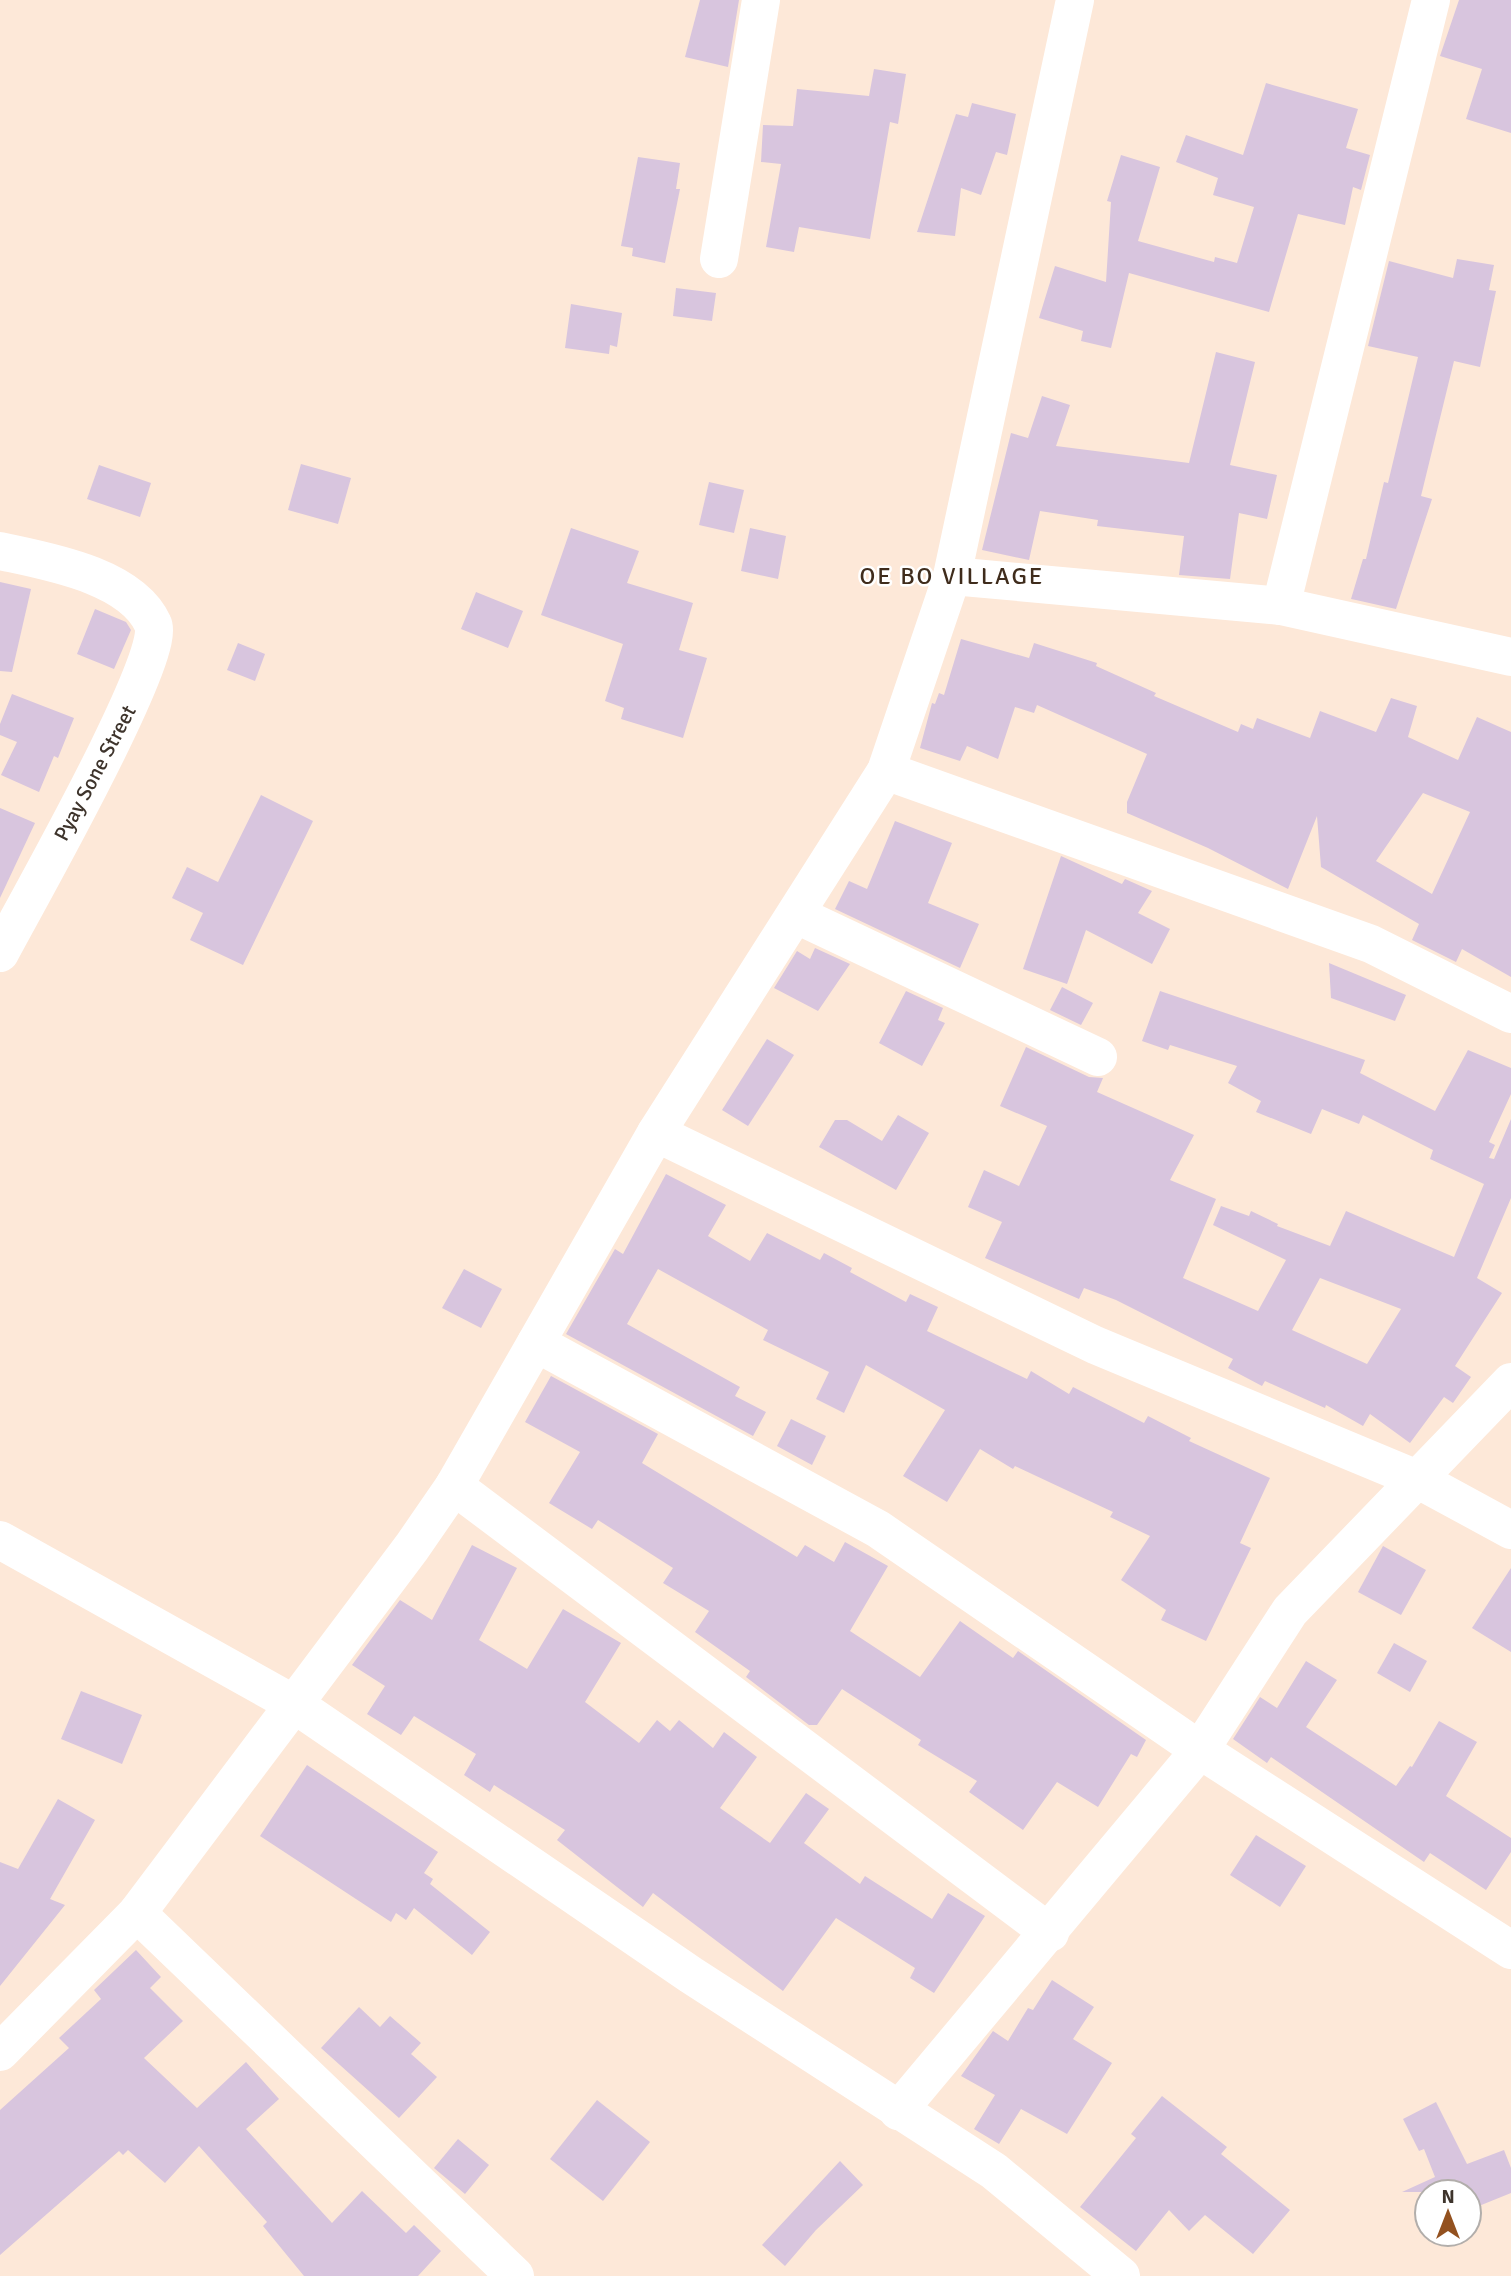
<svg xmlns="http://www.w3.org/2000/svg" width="1511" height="2276" viewBox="0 0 1511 2276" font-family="Signika,sans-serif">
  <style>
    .building { fill: #d8c5de; fill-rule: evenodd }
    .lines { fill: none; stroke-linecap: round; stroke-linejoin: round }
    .minor { stroke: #fff; stroke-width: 38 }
    .labels { text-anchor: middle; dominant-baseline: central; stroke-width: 5; stroke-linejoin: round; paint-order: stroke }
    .street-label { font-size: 21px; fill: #3e342c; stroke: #fff }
    .quarter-label { font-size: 24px; letter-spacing: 2px; fill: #3f2c1c; stroke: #fff }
  </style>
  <rect width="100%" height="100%" fill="#fde8d8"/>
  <g class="building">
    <polygon points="700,0 739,0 728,67 685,57"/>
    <polygon points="1459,0 1511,0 1511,133 1466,119 1482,69 1440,56"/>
    <polygon points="874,69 906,74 898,124 890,122 870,239 799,227 794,252 766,247 781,164 761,162 763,125 793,126 797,89 869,96"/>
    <polygon points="1266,83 1358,109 1346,148 1370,155 1361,190 1353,187 1345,225 1298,214 1269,312 1129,273 1111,348 1081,341 1083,331 1039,318 1055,266 1106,282 1111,202 1107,201 1121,155 1160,167 1138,241 1214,262 1215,257 1237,263 1254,207 1213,195 1218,178 1176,162 1186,135 1243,155"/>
    <polygon points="972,103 1016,114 1007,155 996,152 981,195 961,188 955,236 917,232 956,114 968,117"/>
    <polygon points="638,157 680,163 676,189 680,189 665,263 632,256 633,248 621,246"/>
    <polygon points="1457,259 1494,265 1489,290 1496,291 1480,367 1454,361 1421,496 1432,499 1396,609 1356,600 1351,599 1363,559 1366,559 1384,482 1388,483 1418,357 1368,346 1389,261 1453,278"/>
    <polygon points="676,288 716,293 712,321 673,316"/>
    <polygon points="571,304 622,313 617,347 610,345 609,354 565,348"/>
    <polygon points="1216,352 1255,362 1230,465 1277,475 1267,519 1239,513 1230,579 1179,575 1184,536 1097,526 1098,520 1040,511 1029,560 982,550 1011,433 1028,438 1042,396 1070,405 1056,446 1189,463"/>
    <polygon points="301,464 351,478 338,524 288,510"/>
    <polygon points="99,465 151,483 140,517 87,499"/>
    <polygon points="709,482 744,490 734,533 699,525"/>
    <polygon points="571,528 639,551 627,583 693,603 679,650 707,658 683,738 621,719 624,708 605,701 623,644 541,615"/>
    <polygon points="750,528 786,536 778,579 741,571"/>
    <polygon points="0,582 31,589 12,672 0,671"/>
    <polygon points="476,592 523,611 508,648 461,629"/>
    <polygon points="95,609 126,622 131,630 114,669 77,654"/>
    <path d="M961,639l68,19 5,-15 63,20 -1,3 60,27 -2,3 84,36 3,-8 12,5 4,-11 53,20 10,-27 56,21 15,-34 26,8 -9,31 50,23 19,-43 34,15v245l-49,-28 -6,13 -44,-22 7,-16 -98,-57 -4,-51 -29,73 -80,-41 -81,-35v-11l20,-48 -110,-49 -3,8 -19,-6 -17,52 -31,-13 -7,15 -40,-13 12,-45 3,1 4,-11 5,2zM1423,793l47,19 -38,82 -56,-33z"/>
    <polygon points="238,643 265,654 255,681 227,670"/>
    <polygon points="12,694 74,718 58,758 54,756 39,792 1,775 17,742 0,735 0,724"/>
    <polygon points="261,795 313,821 243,965 190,940 203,913 172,898 187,867 218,882"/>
    <polygon points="0,808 35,823 0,898"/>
    <polygon points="895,821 952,843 928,903 979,924 960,968 835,909 849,881 867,889"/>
    <polygon points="1061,856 1122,884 1125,879 1152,891 1138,913 1170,929 1152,964 1086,930 1067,984 1023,969"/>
    <polygon points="815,948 850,964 818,1011 774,988 797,951 810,959"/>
    <polygon points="1329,963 1406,995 1395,1021 1331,998"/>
    <polygon points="1062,987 1093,1003 1081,1025 1050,1010"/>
    <polygon points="906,991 943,1008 938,1020 945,1023 922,1066 879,1043"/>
    <path d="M1160,991l205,69 -5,13 75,38 33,-61 43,18v26l-22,48 6,3 -6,13 5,1 17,-40v79l-34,80 25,15 -47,73 16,11 -18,26 -9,-6 -34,46 -40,-29 -7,12 -37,-21 -1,3 -60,-27 -3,5 -34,-18 5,-9 -117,-59 -32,-12 -5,11 -94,-41 17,-36 -34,-15 16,-37 35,16 28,-60 -47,-20 26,-59 63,30 14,1 -6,14 97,43 -24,45 46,19 -33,79 75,33 28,-51 -73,-35 8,-19 28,10 2,-5 27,13 -1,2 53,20 16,-35 108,46 30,-73 -54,-25 3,-9 -70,-35 -4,9 -37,-15 -11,25 -55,-22 5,-11 -33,-18 9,-17 -67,-21 -2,5 -26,-9zM1320,1278l81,31 -34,55 -75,-34z"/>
    <polygon points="767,1039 794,1055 748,1126 722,1110"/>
    <polygon points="898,1115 929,1133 896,1190 819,1147 835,1120 847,1120 882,1141"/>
    <polygon points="666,1174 726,1205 708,1236 750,1261 767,1233 820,1260 824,1253 852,1268 850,1272 906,1302 910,1294 938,1307 927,1331 1027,1379 1031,1371 1069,1394 1073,1387 1144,1423 1148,1416 1191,1438 1189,1441 1270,1478 1240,1543 1251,1548 1206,1641 1161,1620 1166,1610 1121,1580 1150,1536 1110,1517 1113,1512 1015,1466 1013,1469 980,1449 947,1502 903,1476 945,1410 866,1365 844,1413 816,1399 829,1372 763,1340 768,1330 658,1269 627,1324 740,1387 735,1396 766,1412 753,1436 566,1334 615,1249 623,1254"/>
    <polygon points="464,1269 502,1289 481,1328 442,1308"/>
    <polygon points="551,1376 658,1434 642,1463 797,1557 805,1545 834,1562 845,1542 888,1566 850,1631 920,1677 960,1621 1013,1658 1018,1651 1146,1740 1137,1757 1131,1754 1098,1807 1057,1782 1023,1830 969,1792 977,1781 918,1745 921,1740 842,1689 817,1725 809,1725 746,1677 750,1671 695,1632 709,1611 663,1583 673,1568 598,1520 592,1529 549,1503 580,1452 525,1422"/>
    <polygon points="791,1419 826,1436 812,1465 777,1446"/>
    <polygon points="472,1545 517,1568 479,1640 527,1669 563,1609 621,1643 585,1702 639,1743 657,1720 670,1731 679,1720 713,1748 724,1732 757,1757 720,1808 770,1843 806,1793 829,1809 804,1843 860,1884 865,1876 932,1919 948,1893 985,1916 934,1993 910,1978 915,1968 836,1918 783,1991 653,1893 643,1907 617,1887 557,1840 565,1830 494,1785 490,1792 464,1775 476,1754 414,1716 401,1735 367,1714 385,1686 352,1665 400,1600 432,1620"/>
    <polygon points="1383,1546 1426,1570 1401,1615 1358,1592"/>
    <polygon points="1511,1568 1511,1652 1472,1628"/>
    <polygon points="1394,1643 1427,1661 1410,1692 1377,1673"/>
    <polygon points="1306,1661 1337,1680 1306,1727 1396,1786 1410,1766 1412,1767 1439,1721 1477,1742 1446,1796 1511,1838 1511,1852 1486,1890 1430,1853 1424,1862 1271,1757 1267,1763 1233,1739 1260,1697 1277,1708"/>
    <polygon points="81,1691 142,1715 122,1764 61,1739"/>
    <polygon points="307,1765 438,1852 424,1873 433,1879 430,1884 490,1932 472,1955 414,1908 406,1920 396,1913 391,1922 260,1836"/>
    <polygon points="58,1799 95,1820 50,1899 65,1905 0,1986 0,1862 18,1869"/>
    <polygon points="1256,1835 1306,1866 1280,1907 1230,1875"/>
    <polygon points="136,1950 161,1977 150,1988 183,2021 144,2058 197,2108 246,2062 279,2099 246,2129 332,2223 362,2191 406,2233 414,2225 441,2251 418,2276 304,2276 263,2226 267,2222 199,2146 165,2183 128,2150 123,2155 119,2151 0,2255 0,2110 69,2048 59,2038 101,1999 94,1990"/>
    <polygon points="1052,1980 1094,2007 1073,2039 1112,2063 1067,2134 1021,2109 999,2144 974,2129 995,2095 961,2076 993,2031 1008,2041 1028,2008 1033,2010"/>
    <polygon points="359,2007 380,2027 390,2016 421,2043 411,2054 437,2077 399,2118 321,2048"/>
    <polygon points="1162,2096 1227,2147 1221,2154 1290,2210 1253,2254 1205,2215 1189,2231 1169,2210 1136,2251 1080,2207 1136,2138 1131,2134"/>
    <polygon points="597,2100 650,2142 603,2201 550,2159"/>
    <polygon points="1436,2102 1467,2164 1504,2150 1511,2168 1511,2193 1469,2210 1469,2192 1402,2192 1435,2177 1424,2149 1419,2151 1403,2119"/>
    <polygon points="458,2139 489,2165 465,2194 434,2168"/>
    <polygon points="840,2161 863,2185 816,2230 785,2266 762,2245"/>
  </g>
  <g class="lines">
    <g class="minor">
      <polyline points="719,259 761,0"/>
      <path d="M0,551c46,10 131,24 153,73 15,31 -130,285 -153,329"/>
      <polyline points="952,576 1281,606 1511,657"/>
      <polyline points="1281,606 1431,0"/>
      <polyline points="886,771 1371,944 1511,1014"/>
      <polyline points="797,915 1098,1057"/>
      <polyline points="656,1133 1095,1345 1417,1479 1511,1530"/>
      <polyline points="536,1343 878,1529 1200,1750 1511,1950"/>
      <polyline points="454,1486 1050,1933"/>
      <polyline points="0,1540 294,1704 691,1975 994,2171 1121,2276"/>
      <polyline points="137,1913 515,2276"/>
      <polyline points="0,2052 137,1913 412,1547 454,1486 656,1133 886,771 952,576 1075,0"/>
      <polyline points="898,2111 1200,1750 1290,1611 1511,1382"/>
    </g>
  </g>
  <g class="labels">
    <g class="street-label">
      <text transform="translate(95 773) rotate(-62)">Pyay Sone Street</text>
    </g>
    <g class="quarter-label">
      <text x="952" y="576">OE BO VILLAGE</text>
    </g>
  </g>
  <g transform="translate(1448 2213)"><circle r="33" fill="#ffffff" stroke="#b2aeab" stroke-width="2"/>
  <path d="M0-5L12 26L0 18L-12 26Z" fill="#93511f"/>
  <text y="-10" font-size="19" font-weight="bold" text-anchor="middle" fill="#3e342c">N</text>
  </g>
</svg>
